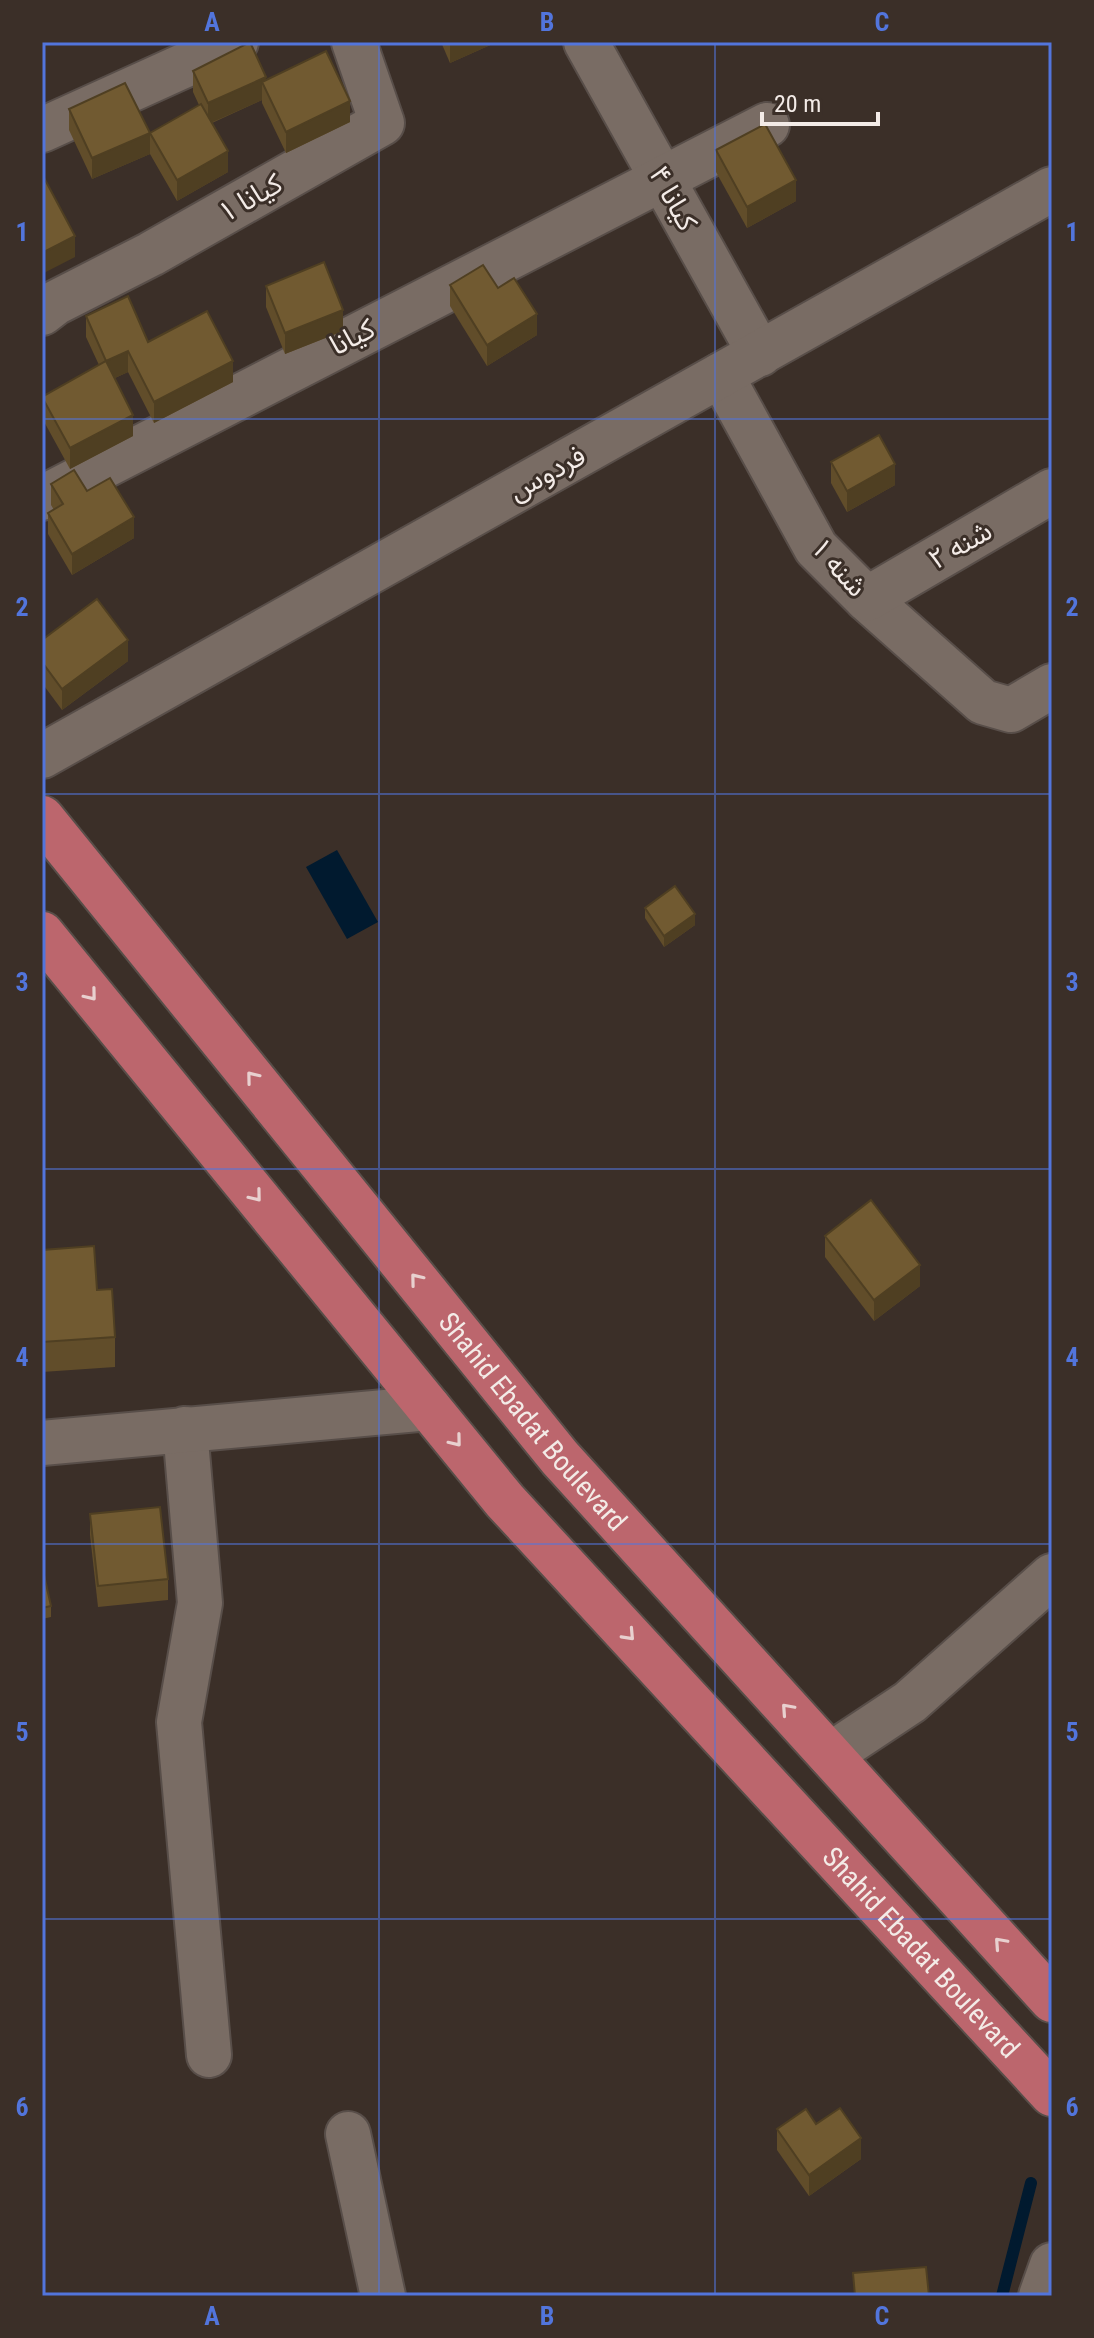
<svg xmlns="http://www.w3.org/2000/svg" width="1094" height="2338" viewBox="0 0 1094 2338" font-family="'Roboto Condensed','Noto Sans Arabic',sans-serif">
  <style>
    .water { fill: #011a2f }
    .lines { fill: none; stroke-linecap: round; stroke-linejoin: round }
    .stream { stroke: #011a2f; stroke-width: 12 }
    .minor-casing { stroke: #584e49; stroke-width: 48 }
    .major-casing { stroke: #584e49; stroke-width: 48 }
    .minor { stroke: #796c64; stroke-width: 44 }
    .major { stroke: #bc666d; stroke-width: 44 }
    .wall { fill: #614d2a }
    .shaded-wall { fill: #4f3f22 }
    .building { fill: #715a31; stroke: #4f3f22; stroke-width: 2 }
    .oneway { stroke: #e8d0cf }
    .grid { fill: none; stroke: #5275dc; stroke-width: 2; stroke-opacity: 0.55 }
    .labels { text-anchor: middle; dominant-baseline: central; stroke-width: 6; stroke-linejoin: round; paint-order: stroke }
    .street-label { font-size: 28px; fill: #f3ebe7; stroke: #3b2f28 }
    .neatline { fill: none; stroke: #5275dc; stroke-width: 3 }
    .grid-label { font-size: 26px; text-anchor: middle; font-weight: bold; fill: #5275dc }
  </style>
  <rect width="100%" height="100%" fill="#3b2f28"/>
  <polygon class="water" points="337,850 378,922 347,939 306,867"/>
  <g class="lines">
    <polyline class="stream" points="1002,2296 1031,2183"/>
    <g class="minor-casing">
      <g id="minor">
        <polyline points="586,42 760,354"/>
        <polyline points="42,130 236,42"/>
        <polyline points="42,313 55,303 151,254 382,123 354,42"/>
        <polyline points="721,375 816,548 867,599 983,702 1011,710 1052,686"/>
        <polyline points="42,498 767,125"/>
        <polyline points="867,599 1052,491"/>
        <polyline points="42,756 1052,189"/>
        <polyline points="185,1429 200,1603 179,1722 209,2055"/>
        <polyline points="42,1443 429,1408"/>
        <polyline points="830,1755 910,1702 1052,1576"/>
        <polyline points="348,2134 383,2296"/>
        <polyline points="1041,2296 1052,2265"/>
      </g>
    </g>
    <g class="major-casing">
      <g id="major">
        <path id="s1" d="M42,818l518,640 492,542"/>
        <path id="s2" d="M42,934l463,567 547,593"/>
      </g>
    </g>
    <use href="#minor" class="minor"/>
    <use href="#major" class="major"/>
  </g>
  <g class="wall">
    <polygon points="441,42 497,42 450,63"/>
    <polygon points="193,71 266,80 350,122 286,153 262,103 262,100 212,123 228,172 177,201 150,154 92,179 69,130 69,109 150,133 199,105 193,92"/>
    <polygon points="716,150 796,201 747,228 716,172"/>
    <polygon points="450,285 498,288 537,335 487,366 450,306"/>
    <polygon points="266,286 343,331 285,354 266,307"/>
    <polygon points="86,316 148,342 233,382 154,423 128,372 115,378 133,436 70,469 42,418 42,397 99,365 86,337"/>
    <polygon points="831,462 895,485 847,512 831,483"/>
    <polygon points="51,484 87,491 134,538 72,575 48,534 48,513 54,510 51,505"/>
    <polygon points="42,640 128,661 62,710 42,683"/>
    <polygon points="645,908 695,925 664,947 645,918"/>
    <polygon points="825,1236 920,1286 874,1321 825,1257"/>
    <polygon points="42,1250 97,1290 115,1337 115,1367 42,1372"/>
    <polygon points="90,1514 168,1579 168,1600 98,1607 90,1535"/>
    <polygon points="42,1566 51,1606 51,1617 42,1619"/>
    <polygon points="816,2124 861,2159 809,2196 777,2150 777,2129"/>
  </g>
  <g class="shaded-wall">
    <polygon points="450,42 497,42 450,63"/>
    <polygon points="266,77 266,91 262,82 262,100 208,124 208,103"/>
    <polygon points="350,101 350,122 286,153 286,132"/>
    <polygon points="150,133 150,154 92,179 92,158"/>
    <polygon points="228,151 228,172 177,201 177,180"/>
    <polygon points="796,180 796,201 747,228 747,207"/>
    <polygon points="75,236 75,257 42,274 42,253"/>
    <polygon points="343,310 343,331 285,354 285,333"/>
    <polygon points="537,314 537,335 487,366 487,345"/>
    <polygon points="128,351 128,372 106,382 106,361"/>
    <polygon points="233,361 233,382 154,423 154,402"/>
    <polygon points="133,415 133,436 70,469 70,448"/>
    <polygon points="895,464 895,485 847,512 847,491"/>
    <polygon points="134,517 134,538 72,575 72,554"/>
    <polygon points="128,640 128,661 62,710 62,689"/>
    <polygon points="695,914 695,925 664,947 664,936"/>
    <polygon points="920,1265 920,1286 874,1321 874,1300"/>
    <polygon points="861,2138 861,2159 809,2196 809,2175"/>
  </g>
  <g class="building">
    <polygon points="250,42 266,77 208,103 193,71"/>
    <polygon points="326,51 350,101 286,132 262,82"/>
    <polygon points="125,83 150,133 92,158 69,109"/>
    <polygon points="201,104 228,151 177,180 150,133"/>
    <polygon points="765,124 796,180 747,207 716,150"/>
    <polygon points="42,174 75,236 42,253"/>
    <polygon points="324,262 343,310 285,333 266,286"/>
    <polygon points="483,265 498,288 514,278 537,314 487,345 450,285"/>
    <polygon points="128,296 148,342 207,311 233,361 154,402 128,351 106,361 86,316"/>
    <polygon points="106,361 133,415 70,448 42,397"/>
    <polygon points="879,435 895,464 847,491 831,462"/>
    <polygon points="74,470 87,491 110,478 134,517 72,554 48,513 63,504 51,484"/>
    <polygon points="97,599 128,640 62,689 42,662 42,640"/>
    <polygon points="675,886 695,914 664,936 645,908"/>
    <polygon points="871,1200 920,1265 874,1300 825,1236"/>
    <polygon points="94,1246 97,1290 112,1289 115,1337 42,1342 42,1250"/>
    <polygon points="160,1507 168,1579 98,1586 90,1514"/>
    <polygon points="42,1566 51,1606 42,1608"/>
    <polygon points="840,2108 861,2138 809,2175 777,2129 806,2109 816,2124"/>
    <polygon points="926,2267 929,2296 855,2296 853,2273"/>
  </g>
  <defs><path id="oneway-chevron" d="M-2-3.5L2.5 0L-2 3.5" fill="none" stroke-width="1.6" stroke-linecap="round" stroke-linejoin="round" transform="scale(2)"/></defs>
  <g class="oneway">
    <use href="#oneway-chevron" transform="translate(91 995) rotate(51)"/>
    <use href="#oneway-chevron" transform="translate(252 1077) rotate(-129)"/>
    <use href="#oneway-chevron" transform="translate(256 1196) rotate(51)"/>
    <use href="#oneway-chevron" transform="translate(416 1279) rotate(-129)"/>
    <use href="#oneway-chevron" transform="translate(456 1441) rotate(51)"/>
    <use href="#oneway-chevron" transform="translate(629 1635) rotate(47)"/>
    <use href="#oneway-chevron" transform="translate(787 1709) rotate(-132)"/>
    <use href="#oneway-chevron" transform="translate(1000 1943) rotate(-132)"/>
  </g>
  <path class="grid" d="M379,42v2254M715,42v2254M42,419h1010M42,794h1010M42,1169h1010M42,1544h1010M42,1919h1010"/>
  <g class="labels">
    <g class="street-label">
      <text transform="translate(250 198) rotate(-30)">کیانا ۱</text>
      <text transform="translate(673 198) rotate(61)">کیانا ۴</text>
      <text transform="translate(352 337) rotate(-27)">کیانا</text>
      <text transform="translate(547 473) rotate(-29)">فردوس</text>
      <text transform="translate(960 545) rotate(-30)">شنه ۲</text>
      <text transform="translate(839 567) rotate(48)">شنه ۱</text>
      <text stroke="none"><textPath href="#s1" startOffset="778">Shahid Ebadat Boulevard</textPath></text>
      <text stroke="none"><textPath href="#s2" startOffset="1346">Shahid Ebadat Boulevard</textPath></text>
    </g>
  </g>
  <rect width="1094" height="2338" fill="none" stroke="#3b2f28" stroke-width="88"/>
  <path d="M762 112v12h116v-12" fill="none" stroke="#f3ebe7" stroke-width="4"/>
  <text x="774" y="112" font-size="24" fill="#f3ebe7" stroke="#3b2f28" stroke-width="6" paint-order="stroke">20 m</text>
  <rect x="44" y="44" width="1006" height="2250" class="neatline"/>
  <g class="grid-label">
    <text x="212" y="31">A</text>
    <text x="547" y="31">B</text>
    <text x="882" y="31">C</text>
    <text x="22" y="241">1</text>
    <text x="1072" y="241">1</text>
    <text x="22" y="616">2</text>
    <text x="1072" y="616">2</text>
    <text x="22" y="991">3</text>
    <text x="1072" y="991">3</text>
    <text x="22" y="1366">4</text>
    <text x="1072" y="1366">4</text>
    <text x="22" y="1741">5</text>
    <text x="1072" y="1741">5</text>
    <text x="22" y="2116">6</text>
    <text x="1072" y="2116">6</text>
    <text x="212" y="2325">A</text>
    <text x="547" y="2325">B</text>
    <text x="882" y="2325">C</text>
  </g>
</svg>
